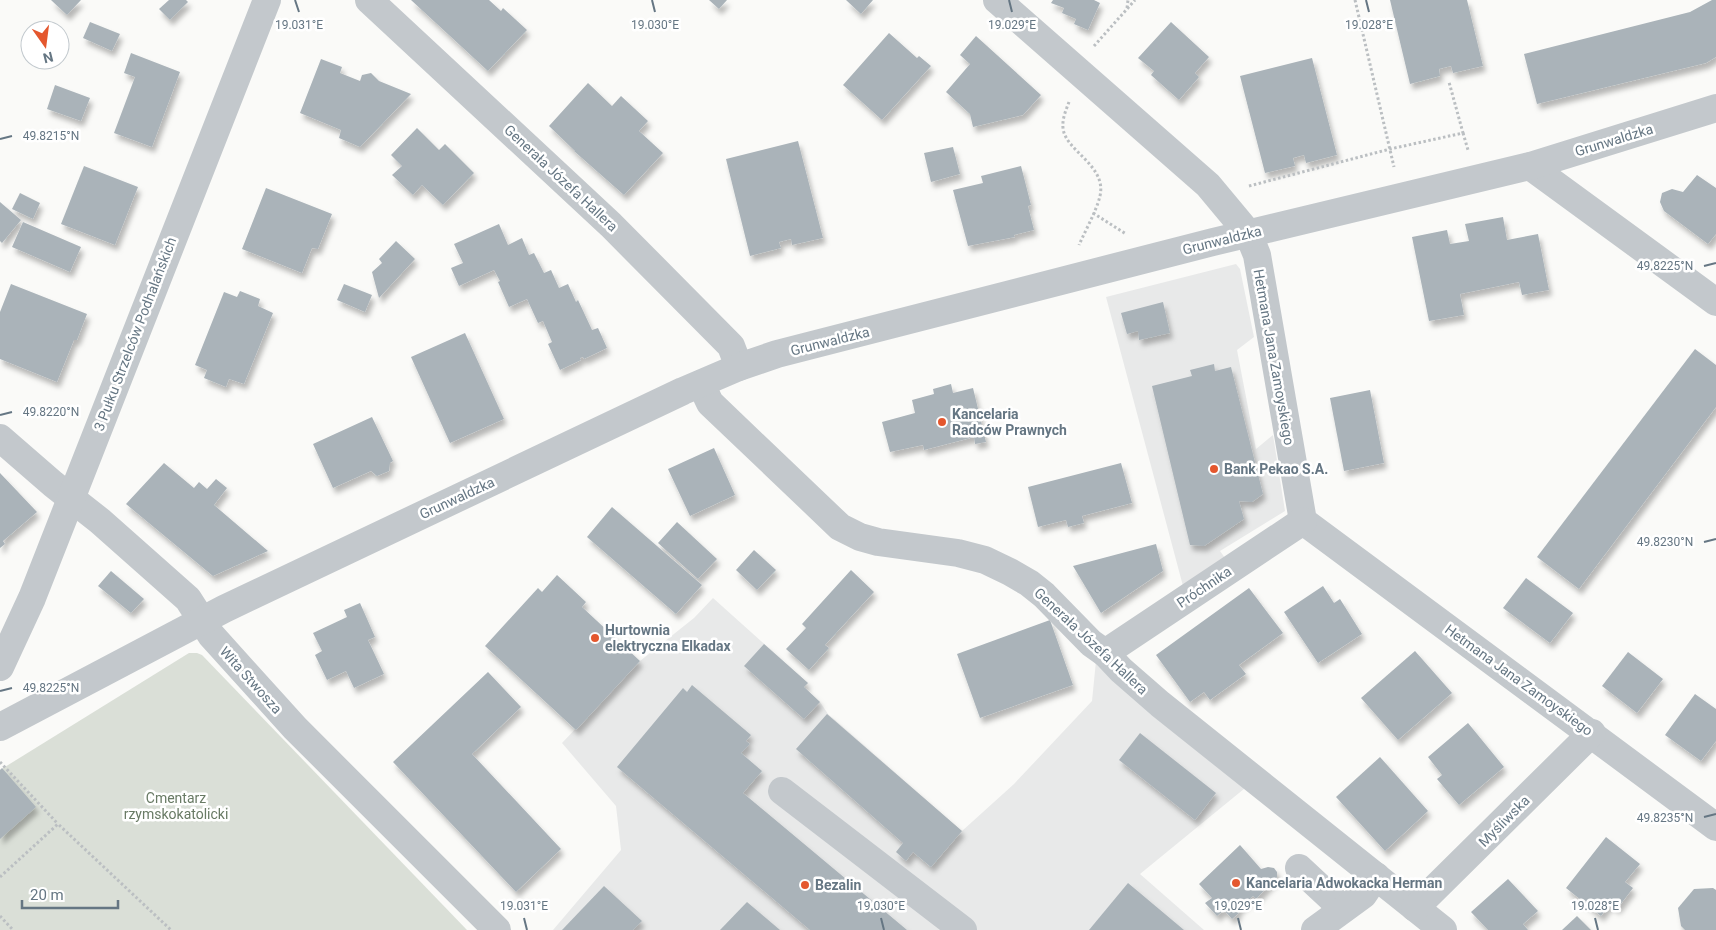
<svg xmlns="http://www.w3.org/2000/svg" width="1716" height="930" viewBox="0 0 1716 930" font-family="Roboto,sans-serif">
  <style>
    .built { fill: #e8e9e9 }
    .green { fill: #dadfd7 }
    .building { fill: #aab3b9; filter: url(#shadow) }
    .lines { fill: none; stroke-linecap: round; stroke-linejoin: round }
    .path { stroke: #bbbfc2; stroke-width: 3; stroke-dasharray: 2.5 2.5; stroke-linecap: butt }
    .minor { stroke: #c3c8cc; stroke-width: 28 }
    .ticks { fill: none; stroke: #657683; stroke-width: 2 }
    .poi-dot { fill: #e4572e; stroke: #fff; stroke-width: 2 }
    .labels { text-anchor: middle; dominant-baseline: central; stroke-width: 5; stroke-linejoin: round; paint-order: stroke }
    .street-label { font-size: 14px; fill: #657683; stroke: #fff }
    .poi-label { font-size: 14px; font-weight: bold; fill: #657683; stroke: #fff; text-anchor: start }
    .park-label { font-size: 14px; fill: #687a64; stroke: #fff }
    .ticks-label { font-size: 12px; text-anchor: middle; fill: #657683; stroke: #fff; stroke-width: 5; stroke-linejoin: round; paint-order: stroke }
  </style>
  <defs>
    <filter id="shadow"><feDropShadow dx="3" dy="5.5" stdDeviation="2.5" flood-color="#0004"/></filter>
  </defs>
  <rect width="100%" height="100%" fill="#fafaf8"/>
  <g class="built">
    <polygon points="1236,264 1240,269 1254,337 1237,350 1256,449 1273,435 1285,511 1220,551 1225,558 1183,586 1106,297"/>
    <polygon points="713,598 808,683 804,687 820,702 828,714 962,831 1014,784 1092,701 1096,661 1250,784 1140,874 1204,930 553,930 621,850 616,806 562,743 640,661 694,618"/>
  </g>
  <polygon class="green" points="189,653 197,653 202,655 467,930 0,930 0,770"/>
  <g class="building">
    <polygon points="51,0 81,0 67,15"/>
    <polygon points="169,0 186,0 188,2 170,20 159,9"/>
    <polygon points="411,0 489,0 501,11 503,8 527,30 488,71"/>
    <polygon points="709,0 727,0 719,9"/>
    <polygon points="846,0 873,0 861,14"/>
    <polygon points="1053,0 1094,0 1100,3 1088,30 1074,24 1076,19 1062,13 1064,8 1051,3"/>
    <polygon points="1390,0 1467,0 1483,66 1453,73 1451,66 1439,69 1440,76 1410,84"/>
    <polygon points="1712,0 1716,0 1716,57 1706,63 1537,104 1524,54 1690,12"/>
    <polygon points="90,22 120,34 112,51 83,38"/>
    <polygon points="1171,22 1209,57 1195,73 1199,77 1179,100 1151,75 1154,71 1138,58"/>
    <polygon points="889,33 917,58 919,56 931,66 882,120 843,85"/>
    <polygon points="976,36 1041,95 1023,115 973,127 970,114 946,92 970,64 960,55"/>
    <polygon points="131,53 180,72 152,147 114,133 135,77 124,73"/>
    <polygon points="1312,58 1337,155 1306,163 1304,155 1293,158 1295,166 1265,173 1240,76"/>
    <polygon points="321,59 342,67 340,73 360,81 362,75 371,73 379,81 411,94 360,147 339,138 341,130 300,113"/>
    <polygon points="588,83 612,106 621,96 648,121 639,131 663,153 624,195 574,151 575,151 549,126"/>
    <polygon points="55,85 90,98 81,121 47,109"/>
    <polygon points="417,128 439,150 445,144 474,173 443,205 422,185 413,195 392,175 402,166 391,155"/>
    <polygon points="798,141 823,238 792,245 791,239 779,242 781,248 750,256 726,159"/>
    <polygon points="953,147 960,174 931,182 924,153"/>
    <polygon points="84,166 138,187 115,245 61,224"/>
    <polygon points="1021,166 1031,205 1028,206 1034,230 1014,235 1015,237 968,246 953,190 983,183 981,176"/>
    <polygon points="1697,175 1716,188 1716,234 1708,244 1664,211 1660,202 1662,193 1672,189 1683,192"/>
    <polygon points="266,188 332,214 318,249 312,248 302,273 242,249"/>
    <polygon points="20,193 40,203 33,219 12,209"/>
    <polygon points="0,202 21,220 2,243 0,241"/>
    <polygon points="1503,217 1507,240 1538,234 1549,290 1522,295 1519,282 1460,294 1464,315 1429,321 1412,237 1447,230 1450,244 1469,241 1465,224"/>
    <polygon points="23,222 81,247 70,272 12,247"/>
    <polygon points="499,224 508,245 522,238 529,255 534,253 544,273 551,270 559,288 568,284 576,302 578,300 592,330 598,328 607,348 584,359 583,357 580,358 581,360 560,370 548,344 552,342 543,321 538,323 527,299 509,307 498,282 500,281 494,270 459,286 451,268 463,263 454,244"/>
    <polygon points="396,241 415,259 379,298 372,272 382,263 379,259"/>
    <polygon points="11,284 87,314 77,340 74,340 57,382 0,359 0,312"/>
    <polygon points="344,284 372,295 365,312 337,300"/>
    <polygon points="240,291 260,299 258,306 273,313 244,384 229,379 226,387 204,378 207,370 195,365 224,292 237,297"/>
    <polygon points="1163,302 1170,333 1139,340 1138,331 1127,334 1121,313"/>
    <polygon points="465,333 504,419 450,443 411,357"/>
    <polygon points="1695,349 1716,365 1716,407 1579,589 1537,557"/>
    <polygon points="1214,364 1215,371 1231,367 1263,494 1252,502 1239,501 1244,519 1204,546 1190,545 1152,386 1192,376 1190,370"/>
    <polygon points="951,384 953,393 973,388 986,442 975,444 974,437 924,450 923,445 890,452 882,422 915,413 912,400 934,394 933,389"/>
    <polygon points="1370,390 1384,463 1344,471 1330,398"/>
    <polygon points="372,417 393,461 390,463 389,471 377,476 371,471 333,488 313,444"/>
    <polygon points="714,448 735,495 690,516 668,469"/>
    <polygon points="164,463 194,488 199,482 207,489 216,479 227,488 214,505 268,551 213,576 126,504"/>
    <polygon points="1121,463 1132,503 1082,516 1084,523 1068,527 1066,520 1038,527 1028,487"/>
    <polygon points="0,473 37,512 3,541 5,544 0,548"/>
    <polygon points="612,507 702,585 676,614 587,537"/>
    <polygon points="677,522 717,559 698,579 658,543"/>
    <polygon points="1156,544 1163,571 1101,613 1073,566"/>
    <polygon points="754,550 776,570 757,590 736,570"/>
    <polygon points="851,570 874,592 825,645 829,648 809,670 786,649 806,628 802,624"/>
    <polygon points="111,571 144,599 131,613 98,586"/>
    <polygon points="557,575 586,602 582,607 640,661 576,730 485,646 538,588 542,592"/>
    <polygon points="1526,578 1573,613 1550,643 1503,608"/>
    <polygon points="1323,586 1334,603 1340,599 1362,634 1318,663 1284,612"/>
    <polygon points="1249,588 1283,633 1239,665 1246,674 1210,700 1204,692 1190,702 1156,655"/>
    <polygon points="360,603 375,637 368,640 384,674 354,688 346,671 327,680 315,655 322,651 313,633 347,617 344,610"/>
    <polygon points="1050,620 1073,685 980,718 957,654"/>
    <polygon points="764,644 808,683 804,687 820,702 804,719 744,666"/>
    <polygon points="1415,651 1452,693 1398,740 1361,698"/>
    <polygon points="1628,652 1663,679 1637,713 1602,686"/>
    <polygon points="488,672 521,707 472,754 561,849 516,892 393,762"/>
    <polygon points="692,685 751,735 746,741 750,744 741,753 762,771 743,793 907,930 810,930 617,767 683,688 687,692"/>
    <polygon points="1695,694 1716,709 1716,741 1701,761 1665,735"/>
    <polygon points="827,714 962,831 931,867 913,852 906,861 896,852 903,843 796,749"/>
    <polygon points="1468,723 1504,767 1459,805 1437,779 1442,775 1428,757"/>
    <polygon points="1140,733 1216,793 1195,820 1119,760"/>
    <polygon points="1380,757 1428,811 1385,851 1336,797"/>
    <polygon points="2,768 36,807 0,839 0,770"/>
    <polygon points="1606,837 1640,864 1625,882 1633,888 1617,909 1610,904 1601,916 1566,888"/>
    <polygon points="1240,845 1261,869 1268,867 1274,868 1277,872 1277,877 1256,899 1253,896 1237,911 1239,913 1232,919 1224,910 1217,916 1205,903 1212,898 1199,884"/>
    <polygon points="1508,879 1538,911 1523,924 1528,930 1488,930 1471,912"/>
    <polygon points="1128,883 1184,930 1089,930"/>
    <polygon points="604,886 642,921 633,930 562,930"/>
    <polygon points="1713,888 1716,890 1716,930 1685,930 1681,926 1678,908 1694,889"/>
    <polygon points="747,902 780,930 720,930"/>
    <polygon points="1577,916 1591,930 1562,930"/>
  </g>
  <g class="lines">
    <g class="path">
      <polyline points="1355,0 1394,167"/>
      <polyline points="1127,8 1128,0"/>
      <polyline points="1094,46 1135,0"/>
      <path d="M1069,102c-3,8 -7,17 -6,26 2,23 44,37 37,68 -4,16 -14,33 -21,49"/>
      <polyline points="1463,133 1468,150"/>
      <polyline points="1249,186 1390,149 1463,133 1449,82"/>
      <polyline points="1093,213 1126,234"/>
      <polyline points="0,762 58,824"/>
      <polyline points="0,877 58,824 171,930"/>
      <polyline points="0,916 13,930"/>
    </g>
    <g class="minor">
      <polyline points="369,0 611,225 731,346 739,367"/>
      <polyline points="997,0 1208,185 1248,233 1257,255 1303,521 1716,827"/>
      <polyline points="1530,166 1716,302"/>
      <polyline points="701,384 710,403 840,527 860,537 878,542 958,553 985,560 1010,572 1029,583 1044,595 1091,643 1105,653 1121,670 1160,704 1443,930"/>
      <polyline points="0,438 53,484 100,521 188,599 211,635 295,728 497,930"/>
      <polyline points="1105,653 1303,521"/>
      <polyline points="0,667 32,598 267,0"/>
      <polyline points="0,727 224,609 683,391 739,367 777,354 1213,242 1530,166 1716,108"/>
      <polyline points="782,791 963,930"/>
      <polyline points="1299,868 1343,909"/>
      <polyline points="1415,908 1592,733"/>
      <polyline points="1315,930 1363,895 1376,876"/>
    </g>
  </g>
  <path class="ticks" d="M295,0l4,12M652,0l3,12M1009,0l3,12M1366,0l3,12M0,139l12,-3M1704,266l12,-3M0,415l12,-3M1704,542l12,-3M0,691l12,-3M1704,817l12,-3M524,918l3,12M881,918l3,12M1238,918l3,12M1595,918l3,12"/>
  <g class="poi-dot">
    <circle cx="942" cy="422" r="5"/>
    <circle cx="1214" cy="469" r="5"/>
    <circle cx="595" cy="638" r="5"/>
    <circle cx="1236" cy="883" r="5"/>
    <circle cx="805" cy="885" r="5"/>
  </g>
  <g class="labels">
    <g class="street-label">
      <text transform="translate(1614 140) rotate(-17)">Grunwaldzka</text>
      <text transform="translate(561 178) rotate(43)">Generała Józefa Hallera</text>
      <text transform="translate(1222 240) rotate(-14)">Grunwaldzka</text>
      <text transform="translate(135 334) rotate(-69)">3 Pułku Strzelców Podhalańskich</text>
      <text transform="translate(830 341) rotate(-14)">Grunwaldzka</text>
      <text transform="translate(1274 357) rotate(80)">Hetmana Jana Zamoyskiego</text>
      <text transform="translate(457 498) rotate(-25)">Grunwaldzka</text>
      <text transform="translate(1204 587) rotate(-34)">Próchnika</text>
      <text transform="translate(1091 641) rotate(43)">Generała Józefa Hallera</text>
      <text transform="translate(251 680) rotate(48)">Wita Stwosza</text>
      <text transform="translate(1519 680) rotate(36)">Hetmana Jana Zamoyskiego</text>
      <text transform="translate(1504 821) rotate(-45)">Myśliwska</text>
    </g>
    <g class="poi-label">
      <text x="952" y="414">Kancelaria<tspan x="952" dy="16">Radców Prawnych</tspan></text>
      <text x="1224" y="469">Bank Pekao S.A.</text>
      <text x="605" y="630">Hurtownia<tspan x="605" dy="16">elektryczna Elkadax</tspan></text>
      <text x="1246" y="883">Kancelaria Adwokacka Herman</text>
      <text x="815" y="885">Bezalin</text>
    </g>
    <g class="park-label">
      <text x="176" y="798">Cmentarz<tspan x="176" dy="16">rzymskokatolicki</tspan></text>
    </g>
  </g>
  <g class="ticks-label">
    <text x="299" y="29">19.031°E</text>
    <text x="655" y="29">19.030°E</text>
    <text x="1012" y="29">19.029°E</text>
    <text x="1369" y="29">19.028°E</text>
    <text x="51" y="140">49.8215°N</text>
    <text x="1665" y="270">49.8225°N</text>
    <text x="51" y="416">49.8220°N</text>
    <text x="1665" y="546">49.8230°N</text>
    <text x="51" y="692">49.8225°N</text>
    <text x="1665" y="822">49.8235°N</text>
    <text x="524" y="910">19.031°E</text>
    <text x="881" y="910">19.030°E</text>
    <text x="1238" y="910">19.029°E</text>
    <text x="1595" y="910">19.028°E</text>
  </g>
  <g transform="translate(45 45) rotate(166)"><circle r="24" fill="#ffffff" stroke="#c1c8cd"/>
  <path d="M0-4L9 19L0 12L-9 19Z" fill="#e4572e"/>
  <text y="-8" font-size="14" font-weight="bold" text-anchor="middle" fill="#657683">N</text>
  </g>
  <path d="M22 900v8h96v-8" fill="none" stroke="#657683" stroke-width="2.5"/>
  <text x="30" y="900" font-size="15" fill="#657683" stroke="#ffffff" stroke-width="4" paint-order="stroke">20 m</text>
</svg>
